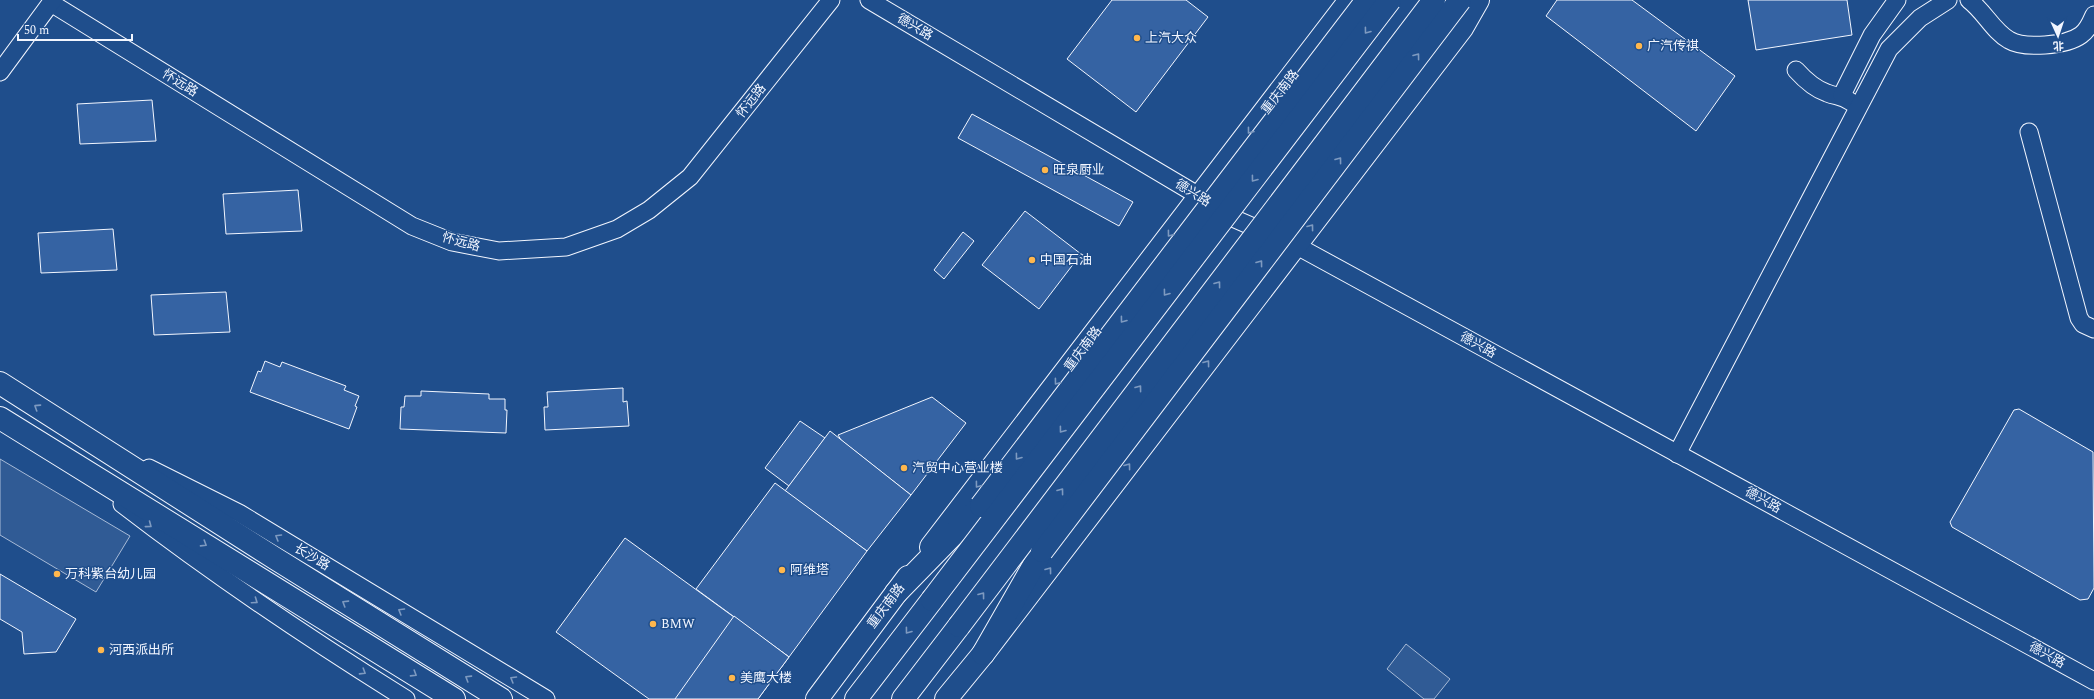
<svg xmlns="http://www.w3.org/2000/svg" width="2094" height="699" viewBox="0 0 2094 699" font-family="Spectral,'Noto Sans SC',serif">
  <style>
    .built { fill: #305b95; stroke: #a8bbd7 }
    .building { fill: #3563a3; stroke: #f2f6ff }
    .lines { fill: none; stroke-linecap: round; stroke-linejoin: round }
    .minor-casing { stroke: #f2f6ff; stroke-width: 19 }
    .major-casing { stroke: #f2f6ff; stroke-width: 24 }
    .highway-casing { stroke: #f2f6ff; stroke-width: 24 }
    .minor { stroke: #1f4e8c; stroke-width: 17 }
    .major { stroke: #1f4e8c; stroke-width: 22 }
    .highway { stroke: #1f4e8c; stroke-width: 22 }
    .highway-bridge-casing { stroke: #f2f6ff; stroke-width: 24; stroke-linecap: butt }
    .highway-bridge { stroke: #1f4e8c; stroke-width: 22 }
    .oneway { stroke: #7e9ac0 }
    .poi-dot { fill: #ffb74d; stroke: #1f4e8c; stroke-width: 1.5 }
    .labels { text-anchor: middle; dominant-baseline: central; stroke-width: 3; stroke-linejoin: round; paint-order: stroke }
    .street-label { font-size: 13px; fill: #f2f6ff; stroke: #1f4e8c }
    .poi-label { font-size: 13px; fill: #f2f6ff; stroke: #1f4e8c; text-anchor: start }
  </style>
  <rect width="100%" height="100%" fill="#1f4e8c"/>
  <g class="built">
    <polygon points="0,459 130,536 96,592 0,535"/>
    <polygon points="1406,644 1450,679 1434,699 1424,699 1387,669"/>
  </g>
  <g class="building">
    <polygon points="1112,0 1186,0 1208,17 1136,112 1067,59"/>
    <polygon points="1557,0 1632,0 1735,76 1696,131 1546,16"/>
    <polygon points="1748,0 1847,0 1852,35 1756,50"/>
    <polygon points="152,100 156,141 80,144 77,104"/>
    <polygon points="972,114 1133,202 1119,226 958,138"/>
    <polygon points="298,190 302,231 226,234 223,194"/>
    <polygon points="1025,211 1081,254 1039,309 982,265"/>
    <polygon points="113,229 117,270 41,273 38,233"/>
    <polygon points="963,232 974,241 944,279 934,270"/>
    <polygon points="226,292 230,332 154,335 151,295"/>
    <polygon points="265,361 280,367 282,362 346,386 344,390 359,396 355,406 357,407 349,429 250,392 258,371 261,372"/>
    <polygon points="623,388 623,402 627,401 629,426 545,430 544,407 548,407 547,392"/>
    <polygon points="421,391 489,394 489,399 505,399 505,410 507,410 506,433 400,429 401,407 404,407 405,396 421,396"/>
    <polygon points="932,397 966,423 911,495 841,440 838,435"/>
    <polygon points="2019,409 2093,452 2094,588 2088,599 2080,600 1952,527 1950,522 2014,410"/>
    <polygon points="800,421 825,438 789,486 765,468"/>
    <polygon points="830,431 911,495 867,551 785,491"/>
    <polygon points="775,483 867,551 789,657 696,589"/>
    <polygon points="625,538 789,657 758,699 649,699 556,632"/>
    <polygon points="0,574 76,619 56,652 24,654 22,632 0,619"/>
    <polygon points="734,616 789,657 758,699 675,699"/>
  </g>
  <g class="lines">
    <g class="minor-casing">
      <g id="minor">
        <polyline points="869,0 1199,196 1235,219 1297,246 2094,681"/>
        <path d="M1969,0c15,11 24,31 40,40 15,9 57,6 72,-5 7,-5 10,-13 13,-20"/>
        <polyline points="51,3 412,226 452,242 499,251 566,247 617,229 649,210 690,177 831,0"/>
        <path d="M1796,70c9,10 19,19 31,23 10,4 14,2 24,9"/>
        <polyline points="0,72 53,0"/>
        <polyline points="1842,95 1872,35 1897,0"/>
        <polyline points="2029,132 2079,318 2083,324 2094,329"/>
        <polyline points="1677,454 1889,49 1920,18 1948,0"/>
        <polyline points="149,468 239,513 546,699"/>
        <path d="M122,504c91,70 186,134 284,195"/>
      </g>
    </g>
    <g class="major-casing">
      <g id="major">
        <polyline points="0,383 276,559 501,699"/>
        <polyline points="0,418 454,699"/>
        <polyline points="931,547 1350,0"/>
        <polyline points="817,699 908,577"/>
        <polyline points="946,699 983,654 1462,28 1478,0"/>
      </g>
    </g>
    <g class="highway-casing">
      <g id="highway">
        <polyline points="896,593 981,506"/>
        <polyline points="983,654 1042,551"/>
        <polyline points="856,699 932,600"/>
        <polyline points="903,699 959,626"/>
      </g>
    </g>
    <use href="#minor" class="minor"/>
    <use href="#major" class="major"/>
    <use href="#highway" class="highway"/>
    <g class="highway-bridge-casing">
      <g id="highway-bridge">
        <polyline points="981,506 1367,0"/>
        <polyline points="1042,551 1460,0"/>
        <polyline points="932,600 1390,0"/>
        <polyline points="959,626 1434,0"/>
      </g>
    </g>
    <use href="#highway-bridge" class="highway-bridge"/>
  </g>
  <defs><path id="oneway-chevron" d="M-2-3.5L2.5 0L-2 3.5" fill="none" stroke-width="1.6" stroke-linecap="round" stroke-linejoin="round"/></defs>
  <g class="oneway">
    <use href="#oneway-chevron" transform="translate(1367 31) rotate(127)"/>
    <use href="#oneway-chevron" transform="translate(1417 56) rotate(-53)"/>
    <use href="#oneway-chevron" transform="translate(1250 131) rotate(128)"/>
    <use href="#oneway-chevron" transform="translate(1339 160) rotate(-53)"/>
    <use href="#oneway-chevron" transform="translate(1254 179) rotate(127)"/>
    <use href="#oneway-chevron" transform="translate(1311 227) rotate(-53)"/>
    <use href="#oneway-chevron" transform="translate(1170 234) rotate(127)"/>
    <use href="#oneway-chevron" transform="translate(1260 263) rotate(-53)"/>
    <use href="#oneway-chevron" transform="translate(1218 284) rotate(-53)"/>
    <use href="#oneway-chevron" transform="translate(1166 293) rotate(127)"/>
    <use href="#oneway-chevron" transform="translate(1123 320) rotate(127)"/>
    <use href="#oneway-chevron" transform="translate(1207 363) rotate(-53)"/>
    <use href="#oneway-chevron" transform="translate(1057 382) rotate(127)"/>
    <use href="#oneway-chevron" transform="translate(1139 388) rotate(-53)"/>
    <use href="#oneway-chevron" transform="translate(37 407) rotate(-147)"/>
    <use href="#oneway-chevron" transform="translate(1062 430) rotate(127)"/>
    <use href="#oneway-chevron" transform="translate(1018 457) rotate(127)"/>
    <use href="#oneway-chevron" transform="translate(1128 466) rotate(-53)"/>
    <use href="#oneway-chevron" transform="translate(978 485) rotate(127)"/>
    <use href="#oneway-chevron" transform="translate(1061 491) rotate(-53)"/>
    <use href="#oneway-chevron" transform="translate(149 525) rotate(37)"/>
    <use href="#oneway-chevron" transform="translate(278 537) rotate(-149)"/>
    <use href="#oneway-chevron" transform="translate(204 544) rotate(32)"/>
    <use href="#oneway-chevron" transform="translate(1049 570) rotate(-53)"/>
    <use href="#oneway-chevron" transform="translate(982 595) rotate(-53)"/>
    <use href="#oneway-chevron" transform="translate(255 601) rotate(35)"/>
    <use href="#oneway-chevron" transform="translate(345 603) rotate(-148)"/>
    <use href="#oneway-chevron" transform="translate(401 611) rotate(-149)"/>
    <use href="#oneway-chevron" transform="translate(908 631) rotate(127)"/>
    <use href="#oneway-chevron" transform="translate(363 672) rotate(32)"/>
    <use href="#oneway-chevron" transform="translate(414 674) rotate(32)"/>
    <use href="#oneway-chevron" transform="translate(468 678) rotate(-148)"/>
    <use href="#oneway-chevron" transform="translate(513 679) rotate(-149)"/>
  </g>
  <g class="poi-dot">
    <circle cx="1137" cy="38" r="4"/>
    <circle cx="1639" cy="46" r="4"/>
    <circle cx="1045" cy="170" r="4"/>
    <circle cx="1032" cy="260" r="4"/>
    <circle cx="904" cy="468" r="4"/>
    <circle cx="782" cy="570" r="4"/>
    <circle cx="57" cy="574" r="4"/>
    <circle cx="653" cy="624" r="4"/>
    <circle cx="101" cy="650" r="4"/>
    <circle cx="732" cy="678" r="4"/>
  </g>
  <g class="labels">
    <g class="street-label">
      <text transform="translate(915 27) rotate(31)">德兴路</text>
      <text transform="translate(180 83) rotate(32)">怀远路</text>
      <text transform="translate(1280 92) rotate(-52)">重庆南路</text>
      <text transform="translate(751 101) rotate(-52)">怀远路</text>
      <text transform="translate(1193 193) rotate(32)">德兴路</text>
      <text transform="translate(461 242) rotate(15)">怀远路</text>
      <text transform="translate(1478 345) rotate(29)">德兴路</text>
      <text transform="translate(1083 349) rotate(-53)">重庆南路</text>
      <text transform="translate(1763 500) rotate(29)">德兴路</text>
      <text transform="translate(312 557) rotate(31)">长沙路</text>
      <text transform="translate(886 606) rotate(-53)">重庆南路</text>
      <text transform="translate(2047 655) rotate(29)">德兴路</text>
    </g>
    <g class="poi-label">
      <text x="1145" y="38">上汽大众</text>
      <text x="1647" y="46">广汽传祺</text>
      <text x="1053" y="170">旺泉厨业</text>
      <text x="1040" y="260">中国石油</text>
      <text x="912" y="468">汽贸中心营业楼</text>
      <text x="790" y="570">阿维塔</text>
      <text x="65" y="574">万科紫台幼儿园</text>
      <text x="661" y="624">BMW</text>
      <text x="109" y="650">河西派出所</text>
      <text x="740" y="678">美鹰大楼</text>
    </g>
  </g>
  <g transform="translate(2058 36) rotate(177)" stroke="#1f4e8c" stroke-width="3" paint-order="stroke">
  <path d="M0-3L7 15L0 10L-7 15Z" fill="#f2f6ff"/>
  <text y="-6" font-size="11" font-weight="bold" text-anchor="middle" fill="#f2f6ff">北</text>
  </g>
  <path d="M18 34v6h114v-6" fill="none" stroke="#f2f6ff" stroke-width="2"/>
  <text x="24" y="34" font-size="12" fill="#f2f6ff" stroke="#1f4e8c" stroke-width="3" paint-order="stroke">50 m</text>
</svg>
